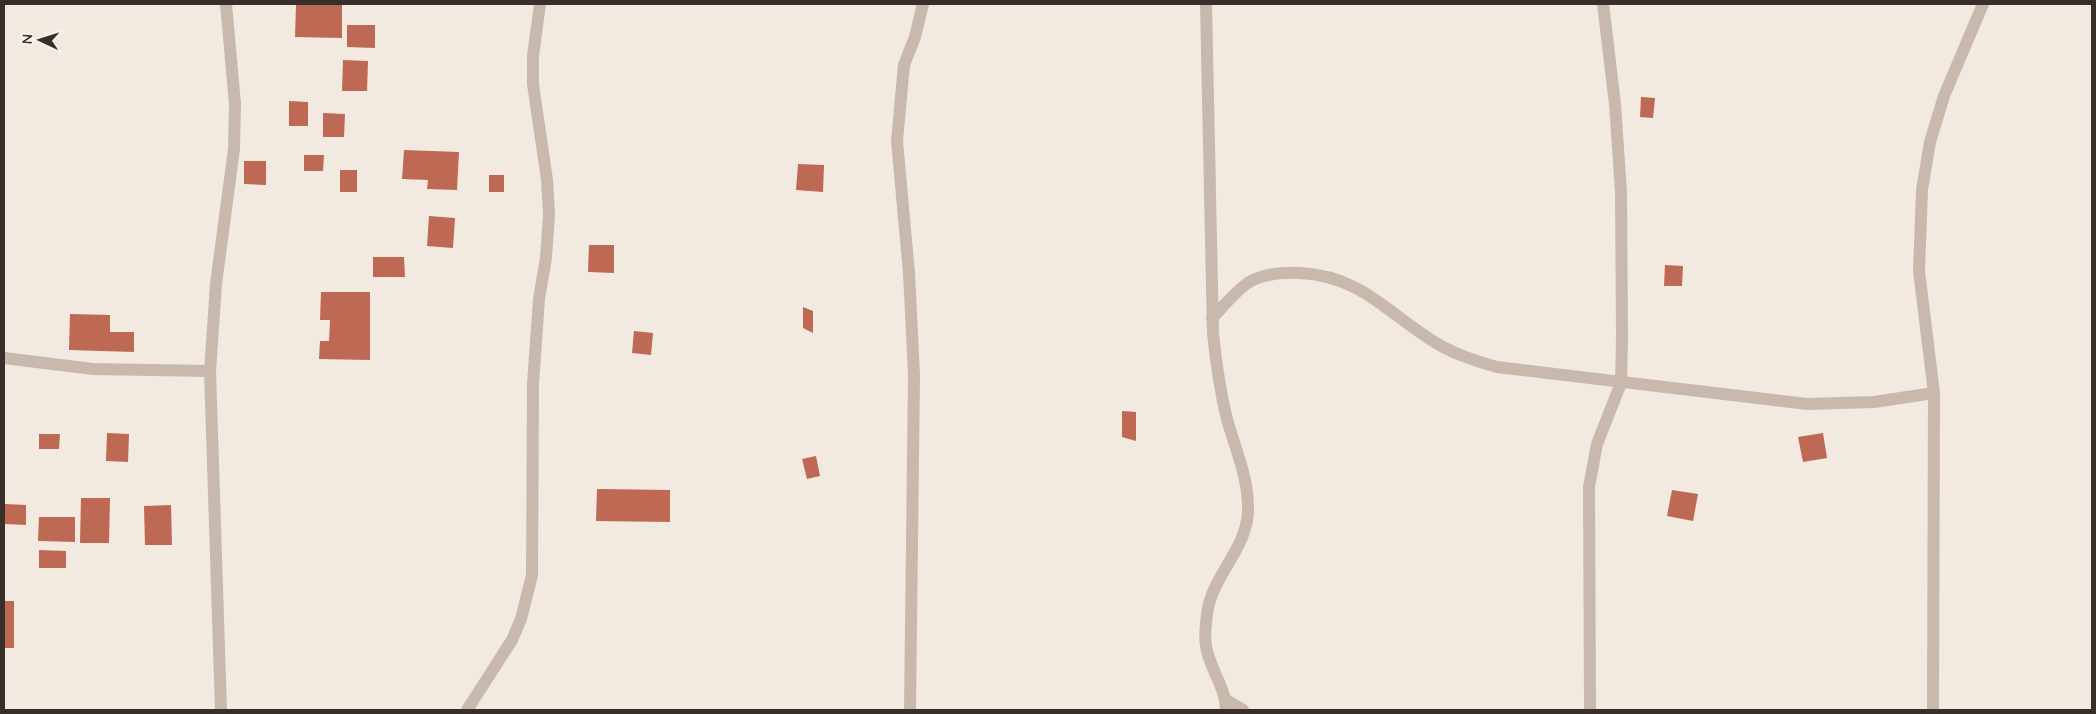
<svg xmlns="http://www.w3.org/2000/svg" width="2096" height="714" viewBox="0 0 2096 714" font-family="Quicksand,sans-serif">
  <style>
    .building { fill: #bd6953 }
    .lines { fill: none; stroke-linecap: round; stroke-linejoin: round }
    .minor { stroke: #c9b9ad; stroke-width: 12 }
  </style>
  <rect width="100%" height="100%" fill="#f2e9e1"/>
  <g class="building">
    <polygon points="296,4 342,4 342,38 295,37"/>
    <polygon points="347,25 375,25 375,48 347,47"/>
    <polygon points="343,60 368,61 367,91 342,91"/>
    <polygon points="1641,97 1655,98 1653,118 1640,117"/>
    <polygon points="289,101 308,102 308,126 289,126"/>
    <polygon points="323,113 345,114 344,137 323,137"/>
    <polygon points="404,150 459,152 457,190 427,189 428,180 402,179"/>
    <polygon points="304,155 324,155 323,171 304,171"/>
    <polygon points="244,161 266,161 266,185 244,184"/>
    <polygon points="798,164 824,165 823,192 796,190"/>
    <rect x="340" y="170" width="17" height="22"/>
    <rect x="489" y="175" width="15" height="17"/>
    <polygon points="429,216 455,218 453,248 427,246"/>
    <polygon points="589,245 614,245 614,273 588,272"/>
    <polygon points="373,257 404,257 405,277 373,277"/>
    <polygon points="1665,265 1683,266 1682,286 1664,286"/>
    <polygon points="321,292 370,292 370,360 319,359 320,341 329,341 330,320 320,320"/>
    <polygon points="803,307 813,311 813,333 803,328"/>
    <polygon points="70,314 110,315 110,332 134,332 134,352 69,350"/>
    <polygon points="634,331 653,333 651,355 632,353"/>
    <polygon points="1122,411 1136,412 1136,441 1122,437"/>
    <polygon points="107,433 129,434 128,462 106,461"/>
    <polygon points="1823,433 1827,458 1803,462 1798,437"/>
    <polygon points="39,434 60,434 59,449 39,449"/>
    <polygon points="816,456 820,476 807,479 802,459"/>
    <polygon points="597,489 670,490 670,522 596,521"/>
    <polygon points="1672,490 1698,494 1693,521 1667,516"/>
    <polygon points="81,498 110,498 109,543 80,543"/>
    <polygon points="5,504 26,505 26,525 4,524"/>
    <polygon points="171,505 172,545 145,545 144,506"/>
    <polygon points="39,517 75,517 75,542 38,541"/>
    <polygon points="39,550 66,551 66,568 39,568"/>
    <rect x="4" y="601" width="10" height="47"/>
  </g>
  <g class="lines">
    <g class="minor">
      <path d="M1206,4l7,329c3,29 7,58 14,86 8,29 21,58 21,88 1,39 -32,64 -40,101 -2,12 -4,25 -2,38 3,22 20,41 20,64"/>
      <path d="M1212,318c10,-10 27,-31 39,-37 14,-7 33,-9 49,-8 65,3 92,46 143,74 17,9 36,15 54,20l310,37 67,-2 60,-9"/>
      <polyline points="4,358 93,369 210,371"/>
      <polyline points="1226,700 1243,710"/>
      <polyline points="221,710 210,371 216,284 234,149 235,104 226,4"/>
      <polyline points="467,710 512,640 521,619 532,575 533,384 539,299 546,258 549,215 547,180 533,84 533,56 540,4"/>
      <polyline points="910,710 914,375 909,273 897,141 904,65 915,37 923,4"/>
      <polyline points="1590,710 1589,487 1597,444 1621,383 1622,336 1621,192 1615,104 1603,4"/>
      <polyline points="1933,710 1934,393 1919,271 1922,190 1930,142 1944,96 1983,4"/>
    </g>
  </g>
  <rect width="2096" height="714" fill="none" stroke="#382f2b" stroke-width="10"/>
  <g transform="translate(40 40) rotate(274)" stroke="#f9f3ed" stroke-width="4" paint-order="stroke">
  <path d="M0-4L9 19L0 12L-9 19Z" fill="#382f2b"/>
  <text y="-8" font-size="14" font-weight="bold" text-anchor="middle" fill="#382f2b">N</text>
  </g>
</svg>
